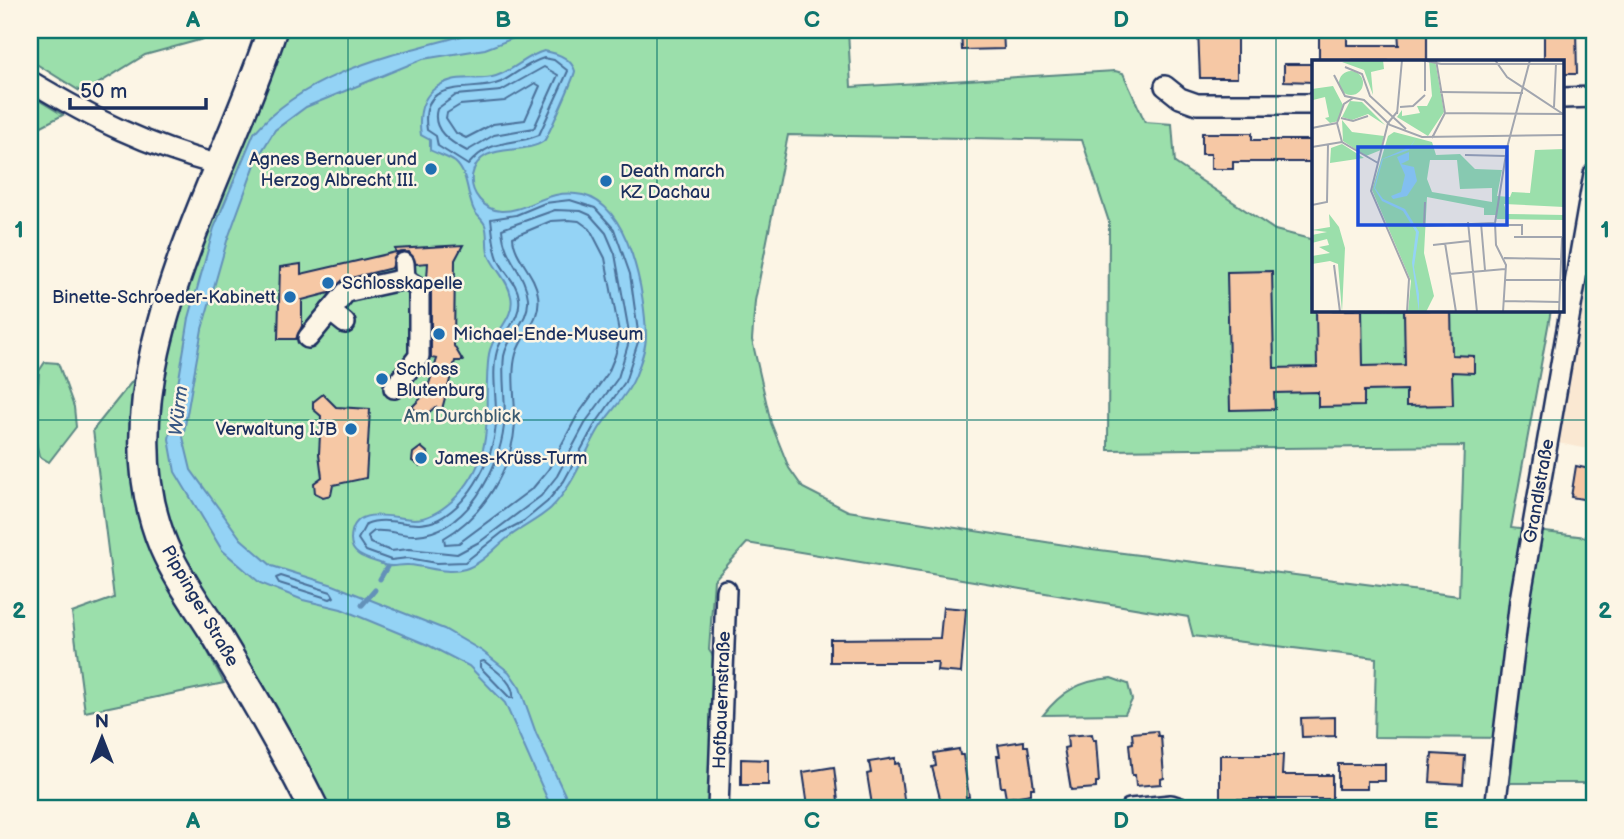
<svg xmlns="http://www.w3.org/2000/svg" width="1624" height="839" viewBox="0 0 1624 839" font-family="'Balsamiq Sans',sans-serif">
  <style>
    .built { fill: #fae8d2 }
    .green { fill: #9bdfab; stroke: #5b8784; stroke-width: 2; fill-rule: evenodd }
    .water { fill: #94d3f5; stroke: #6491b9; stroke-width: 2 }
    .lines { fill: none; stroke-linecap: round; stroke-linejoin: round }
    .shore { stroke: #4b719a; stroke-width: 2 }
    .stream { stroke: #6491b9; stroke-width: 5 }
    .building { fill: #f6c8a5; stroke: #1b2f5e; stroke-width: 2 }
    .street-casing { stroke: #1b2f5e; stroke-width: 24 }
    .secondary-casing { stroke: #1b2f5e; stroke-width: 33 }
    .street { stroke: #fcf5e5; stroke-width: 19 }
    .secondary { stroke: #fcf5e5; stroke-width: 28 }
    .grid { fill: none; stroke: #0f766e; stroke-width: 2; stroke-opacity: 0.55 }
    .poi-dot { fill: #1f6fb2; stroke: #fcf5e5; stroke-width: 2.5 }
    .labels { text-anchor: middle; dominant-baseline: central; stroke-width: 5; stroke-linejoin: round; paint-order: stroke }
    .poi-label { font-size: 18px; fill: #1b2f5e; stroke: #fcf5e5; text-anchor: start }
    .park-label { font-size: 18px; fill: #3b5b71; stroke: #fcf5e5 }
    .street-label { font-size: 18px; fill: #1b2f5e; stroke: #fcf5e5 }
    .water-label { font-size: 19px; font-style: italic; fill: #395884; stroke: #fcf5e5 }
    .inset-road { fill: none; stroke: #a2a6af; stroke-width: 2 }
    .view { fill: #1d4ed8; fill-opacity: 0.15; stroke: #1d4ed8; stroke-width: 3.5 }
    .inset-edge { fill: none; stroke: #1b2f5e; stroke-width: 3.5 }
    .neatline { fill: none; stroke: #0f766e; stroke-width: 2.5 }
    .grid-label { font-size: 23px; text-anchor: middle; font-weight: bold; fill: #0f766e }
  </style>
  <rect width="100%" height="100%" fill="#fcf5e5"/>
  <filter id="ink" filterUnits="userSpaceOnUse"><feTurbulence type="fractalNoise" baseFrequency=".0143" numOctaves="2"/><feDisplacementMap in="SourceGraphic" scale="14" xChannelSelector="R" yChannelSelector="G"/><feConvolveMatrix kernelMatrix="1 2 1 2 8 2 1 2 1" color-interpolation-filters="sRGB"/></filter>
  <g filter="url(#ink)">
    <polygon class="built" points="1594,246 1594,450 1558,443"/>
    <g class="green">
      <polygon points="30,30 236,30 145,55 83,93 30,60"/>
      <path d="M286,30h562l3,57 264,-16 8,2 22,49 27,2 3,39 100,67 39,10v70h237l-40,218 83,10v77h-5l5,24v144h-84l5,-45 -141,-1 2,-79 -183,-22 -5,-19 -441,-74 -33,37 -5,70 22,33 -6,126h-398c-30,-64 -67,-124 -103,-184 -15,-25 -35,-51 -46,-78 -63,-160 37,-338 98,-484zM788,135l294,5 27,82 -1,228 356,-4 -5,150 -375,-48 -236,-37 -45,-23 -14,-20 -18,-45 -19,-83 3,-39z"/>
      <polygon points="30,95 63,115 30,132"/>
      <polygon points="45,362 58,363 74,407 76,427 49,462 39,456 35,437 39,371"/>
      <polygon points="134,379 132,464 146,533 224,683 85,712 72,613 114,598 93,430"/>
      <path d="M1111,678l17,6 4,16 -7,14 -82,1c19,-24 37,-34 68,-37z"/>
    </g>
    <g class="water">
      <path d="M483,30h52l-50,19 -62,10 -117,48 -31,23 -18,29 -30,82 -25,88 -19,108 8,33 50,69 31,27 61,19 111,44 38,22 27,21 11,16 16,45 30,64 10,12h-23l-3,-4 -45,-102 -36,-37 -41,-21 -87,-36 -38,-9 -43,-17 -38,-33 -47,-78 -6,-33 20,-121 25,-90 40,-95c57,-66 150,-80 229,-103z"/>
      <path d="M544,51c13,2 27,7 31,20 -1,7 -28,67 -31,70 -22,16 -65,-2 -72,35 -2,17 12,34 29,35 27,1 46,-24 82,-16 47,11 62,99 63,141 0,13 -6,28 -11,41 -8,20 -25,34 -36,52 -16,27 -25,56 -48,79 -14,13 -32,20 -46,32 -12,10 -24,24 -40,29 -19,6 -38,-3 -56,-4 -11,-1 -18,4 -27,-1 -12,-5 -31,-7 -31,-24 0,-38 43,-21 63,-21 14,0 29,-10 38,-18 49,-46 29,-93 37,-147 3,-21 27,-36 22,-58 -3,-17 -18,-28 -23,-43 -2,-9 0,-20 -3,-28 -3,-7 -10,-10 -12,-17 -6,-14 -5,-35 -18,-46 -7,-5 -18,-8 -25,-12v-10l-9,-5c-4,-25 3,-47 31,-55 13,-4 30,1 44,-4 17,-5 30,-20 48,-25z"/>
    </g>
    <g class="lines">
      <g class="shore">
        <path d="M544,58l10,2 14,11 -29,64c-30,12 -47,2 -71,30l-30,-19 -2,-10 -9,-6c-9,-57 47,-35 74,-48 15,-8 26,-19 43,-24z"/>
        <path d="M544,67l14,8 -24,53 -40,7 -27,16c-17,-9 -36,-21 -30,-42l19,-14 45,-4z"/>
        <polygon points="535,83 540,86 525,120 493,124 466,138 456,133 446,118 447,113 460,105 505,101"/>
        <path d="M570,200l25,8 19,21 16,45 9,65 -14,43 -31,44 -30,55 -17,21 -23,19 -21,11 -38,30 -28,1 -29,-5 -17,2 -25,-9 -8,-12 8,-15c24,-10 48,8 73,-5 32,-17 56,-63 57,-98 1,-22 -5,-49 1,-70 5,-18 25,-32 22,-53 -2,-16 -14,-24 -20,-37 -6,-13 -6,-28 -8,-42l25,-4 29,-12z"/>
        <path d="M555,210l26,1 9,4 16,18 9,21 15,84 -12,40 -31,42 -30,56 -16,20 -60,45 -24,13 -48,-5 -18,2 -21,-8 -2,-7 6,-5c14,-2 28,5 42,4 51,-3 83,-65 88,-109 3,-23 -3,-47 0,-70 4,-22 26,-34 24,-58 -3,-27 -24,-38 -26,-69z"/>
        <path d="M569,220l10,1 11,8 15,29 15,79 -5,19 -7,17 -31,43 -29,54 -15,18 -74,55 -14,1 -1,-6c39,-22 68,-69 71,-114 1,-22 -5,-49 1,-70 6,-21 26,-34 22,-59 -3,-22 -24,-37 -25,-58l38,-16z"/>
        <polygon points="281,576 331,592 334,597 330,599 279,583 276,578"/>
        <path d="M484,661c11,9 31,21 29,37l-4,-1 -29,-30v-5z"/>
      </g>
      <g class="stream">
        <polyline points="380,579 387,567"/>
        <polyline points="362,605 375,590"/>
      </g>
    </g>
    <g class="building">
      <polygon points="961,30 1003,30 1004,49 962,50"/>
      <polygon points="1198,30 1237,32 1237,78 1200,78"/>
      <polygon points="1319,30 1347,30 1347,45 1399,45 1398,30 1427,30 1427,61 1319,61"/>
      <polygon points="1544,30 1576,30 1577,74 1563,74 1563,61 1544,61"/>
      <polygon points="1284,64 1314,64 1313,82 1284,81"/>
      <polygon points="1202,133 1252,133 1252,140 1314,140 1314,162 1233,162 1233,169 1211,169 1211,154 1202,154"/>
      <polygon points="463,245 455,260 454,346 463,361 455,361 442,409 435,407 426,415 420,414 412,407 426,393 437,359 431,358 431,288 427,279 428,263 416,264 409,252 397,253 392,268 343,280 329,293 302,300 302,326 296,339 278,339 280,267 301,264 301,274 396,252 395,249"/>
      <polygon points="1272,271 1274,368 1317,367 1316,310 1362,310 1363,366 1405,365 1404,310 1451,310 1452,355 1474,356 1474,373 1452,372 1453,405 1406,406 1406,390 1364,391 1364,406 1318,407 1318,392 1274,393 1275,409 1230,410 1227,272"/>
      <polygon points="323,394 336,407 370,409 366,478 333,485 331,495 323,497 315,493 314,483 322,477 319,454 321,416 313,409 313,402"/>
      <polygon points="421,447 428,453 429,459 420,466 412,461 413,453"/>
      <polygon points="1576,466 1594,470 1594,501 1571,497"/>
      <polygon points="943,607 966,609 961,673 937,671 938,662 830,662 830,639 940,638"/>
      <polygon points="1335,717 1335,736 1302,737 1301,718"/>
      <polygon points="1157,731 1158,736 1161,736 1164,778 1161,779 1161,784 1136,786 1135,775 1132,775 1129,744 1133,743 1132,733"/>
      <polygon points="1092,734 1093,740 1096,740 1099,782 1096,782 1096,788 1071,790 1064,748 1068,747 1067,736"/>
      <polygon points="1024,741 1024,746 1028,746 1034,788 1031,788 1031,794 1006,798 1004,787 1001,787 997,756 1000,756 998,745"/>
      <polygon points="959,749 960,755 963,755 969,797 966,797 967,803 942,806 932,767 936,766 934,753"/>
      <polygon points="1432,754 1465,756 1463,784 1430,782"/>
      <polygon points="1220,755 1283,755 1282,775 1332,775 1332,799 1220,799"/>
      <polygon points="895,758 895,764 899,763 905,806 901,806 902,809 876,809 875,804 872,805 867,774 871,773 869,762"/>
      <polygon points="741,759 768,760 768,785 741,785"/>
      <polygon points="1338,764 1385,764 1385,781 1367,781 1367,789 1338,789"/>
      <polygon points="834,767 838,801 808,806 803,772"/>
    </g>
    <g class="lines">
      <g class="street-casing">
        <g id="street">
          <path d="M30,81c65,39 115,64 189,84"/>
          <polyline points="1165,86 1180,98 1197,104 1314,104"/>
          <polyline points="1563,98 1594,97"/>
          <polyline points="330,311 345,323"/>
          <polyline points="308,338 346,292 405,279 404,263"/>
          <polyline points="394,388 419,356 419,288 405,279"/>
          <polyline points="718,809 726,590"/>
          <polyline points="1130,809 1171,805 1183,809"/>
          <polyline points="1495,809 1520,600 1594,174"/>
        </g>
      </g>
      <g class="secondary-casing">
        <path id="secondary" d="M272,30c-49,154 -177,352 -108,517 14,32 36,62 54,91 34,57 67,112 96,171"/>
      </g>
      <use href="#street" class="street"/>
      <use href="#secondary" class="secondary"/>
    </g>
  </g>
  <path class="grid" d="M348,30v779M657,30v779M967,30v779M1276,30v779M30,420h1564"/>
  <g class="poi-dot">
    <circle cx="431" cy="169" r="7"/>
    <circle cx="606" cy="181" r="7"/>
    <circle cx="328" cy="283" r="7"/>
    <circle cx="290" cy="297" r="7"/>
    <circle cx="439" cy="334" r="7"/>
    <circle cx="382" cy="379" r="7"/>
    <circle cx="351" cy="429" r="7"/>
    <circle cx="421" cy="458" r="7"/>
  </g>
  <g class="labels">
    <g class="poi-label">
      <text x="417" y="159" text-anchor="end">Agnes Bernauer und<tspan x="417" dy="21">Herzog Albrecht III.</tspan></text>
      <text x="620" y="171">Death march<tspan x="620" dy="21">KZ Dachau</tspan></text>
      <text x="342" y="283">Schlosskapelle</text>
      <text x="276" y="297" text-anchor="end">Binette-Schroeder-Kabinett</text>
      <text x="453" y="334">Michael-Ende-Museum</text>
      <text x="396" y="369">Schloss<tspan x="396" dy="21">Blutenburg</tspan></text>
      <text x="337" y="429" text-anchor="end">Verwaltung IJB</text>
      <text x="435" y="458">James-Krüss-Turm</text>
    </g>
    <g class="park-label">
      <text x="462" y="416">Am Durchblick</text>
    </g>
    <g class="street-label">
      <text transform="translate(1539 491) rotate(-80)">Grandlstraße</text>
      <text transform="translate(200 606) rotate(60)">Pippinger Straße</text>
      <text transform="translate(722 700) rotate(-88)">Hofbauernstraße</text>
    </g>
    <g class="water-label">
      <text transform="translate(179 411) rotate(-83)">Würm</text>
    </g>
  </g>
  <g transform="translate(1312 60)">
    <rect width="252" height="252" fill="#fcf5e5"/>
    <path d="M71,0l1,9 -13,3 2,23 -9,-25 -22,-8zM117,0h6l9,52 -16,24 -31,-19 5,-7v6l18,-3 -3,-7h10l5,-10zM27 23a12 12 0 1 1 24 0a12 12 0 1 1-24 0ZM21,26l10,19 -4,16 -9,2 -5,-5 4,-1 -4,-20 -12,3 -1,4v-15zM38,41l12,1 23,23 -17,-11 -16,6 -10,-3zM30,60l10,12 32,4 -3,14 -15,6 -23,-15zM82,72l38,10 4,13 24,-1 15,15 27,1 -5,26 13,1 2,-5 18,1 5,-43 29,-1v58l-60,-3 3,10 57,1v5l-67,-1v-4h-13v-7l-57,-11 -3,56 10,43 -8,16h-18l3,-31 -39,-91 16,-54zM118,100h27l3,29 32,-1v14l-60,-10 -5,-13zM30,84l22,14 -34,5 1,-15zM17,154l10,13 6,21 -3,64 -4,-48 -8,-3 -18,3v-8l18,-3 -11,-6 10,-2 -2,-6 -15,4v-8l15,-3 -15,-2 18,-3z" fill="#9bdfab" fill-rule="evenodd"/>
    <path d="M104,78l-7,12 -26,9 -8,29 8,11 22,10 14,23 -5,35 5,27v18l-7,-49 4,-31 -13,-21 -21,-10 -8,-13 8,-29 28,-12zM97,92v8l-8,4 13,3 3,14 -10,15 -14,3 -2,-3 10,-4 4,-17 -8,-18z" fill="#94d3f5"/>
    <path class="inset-road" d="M110,0l19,4h123M183,0l12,17 56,37M113,1v30M33,7l17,7 8,22 36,33M22,15l11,21 19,4 26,25 32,12 142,-2M128,32l83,1M41,38l-9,6 -7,19 5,19 36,21M88,47l13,-1 12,-11M242,47l2,-43M85,52l-9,11 -17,68 38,88 -2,33M133,53l119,1M85,54l5,-54M29,58l12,3 15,-5M0,68l25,-5M120,78l13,-25 -9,-53M0,87l30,-5M153,95l41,1M113,142l-1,24 71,-3M0,145l15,-3 1,-58M156,162l9,90M169,163l4,47M183,165h27v10M202,177h48M133,183l11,69M121,185l36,-4M192,198l56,1M22,205l6,47M137,214l56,-5M193,220h59M192,241l55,1M191,252l3,-47 -10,-20 -1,-22 12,-75 23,-88M247,252l3,-75"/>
    <path class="view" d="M46,87h149v78h-149z"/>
    <rect width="252" height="252" class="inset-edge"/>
  </g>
  <rect width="1624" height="839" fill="none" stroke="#fcf5e5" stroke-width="77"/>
  <g transform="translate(102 738)" stroke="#fcf5e5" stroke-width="5" paint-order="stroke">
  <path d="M0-5L12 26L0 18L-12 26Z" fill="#1b2f5e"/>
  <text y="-10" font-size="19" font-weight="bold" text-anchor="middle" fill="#1b2f5e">N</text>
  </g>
  <path d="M70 98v10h136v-10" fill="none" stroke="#1b2f5e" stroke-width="3.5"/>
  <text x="80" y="98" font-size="21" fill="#1b2f5e" stroke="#fcf5e5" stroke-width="5" paint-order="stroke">50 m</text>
  <rect x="38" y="38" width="1548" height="762" class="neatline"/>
  <g class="grid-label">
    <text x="193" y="27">A</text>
    <text x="503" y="27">B</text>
    <text x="812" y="27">C</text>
    <text x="1121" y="27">D</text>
    <text x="1431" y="27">E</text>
    <text x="19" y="237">1</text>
    <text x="1605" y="237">1</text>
    <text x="19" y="618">2</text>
    <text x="1605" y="618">2</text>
    <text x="193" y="828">A</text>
    <text x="503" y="828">B</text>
    <text x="812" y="828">C</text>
    <text x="1121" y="828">D</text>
    <text x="1431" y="828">E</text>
  </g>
</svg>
